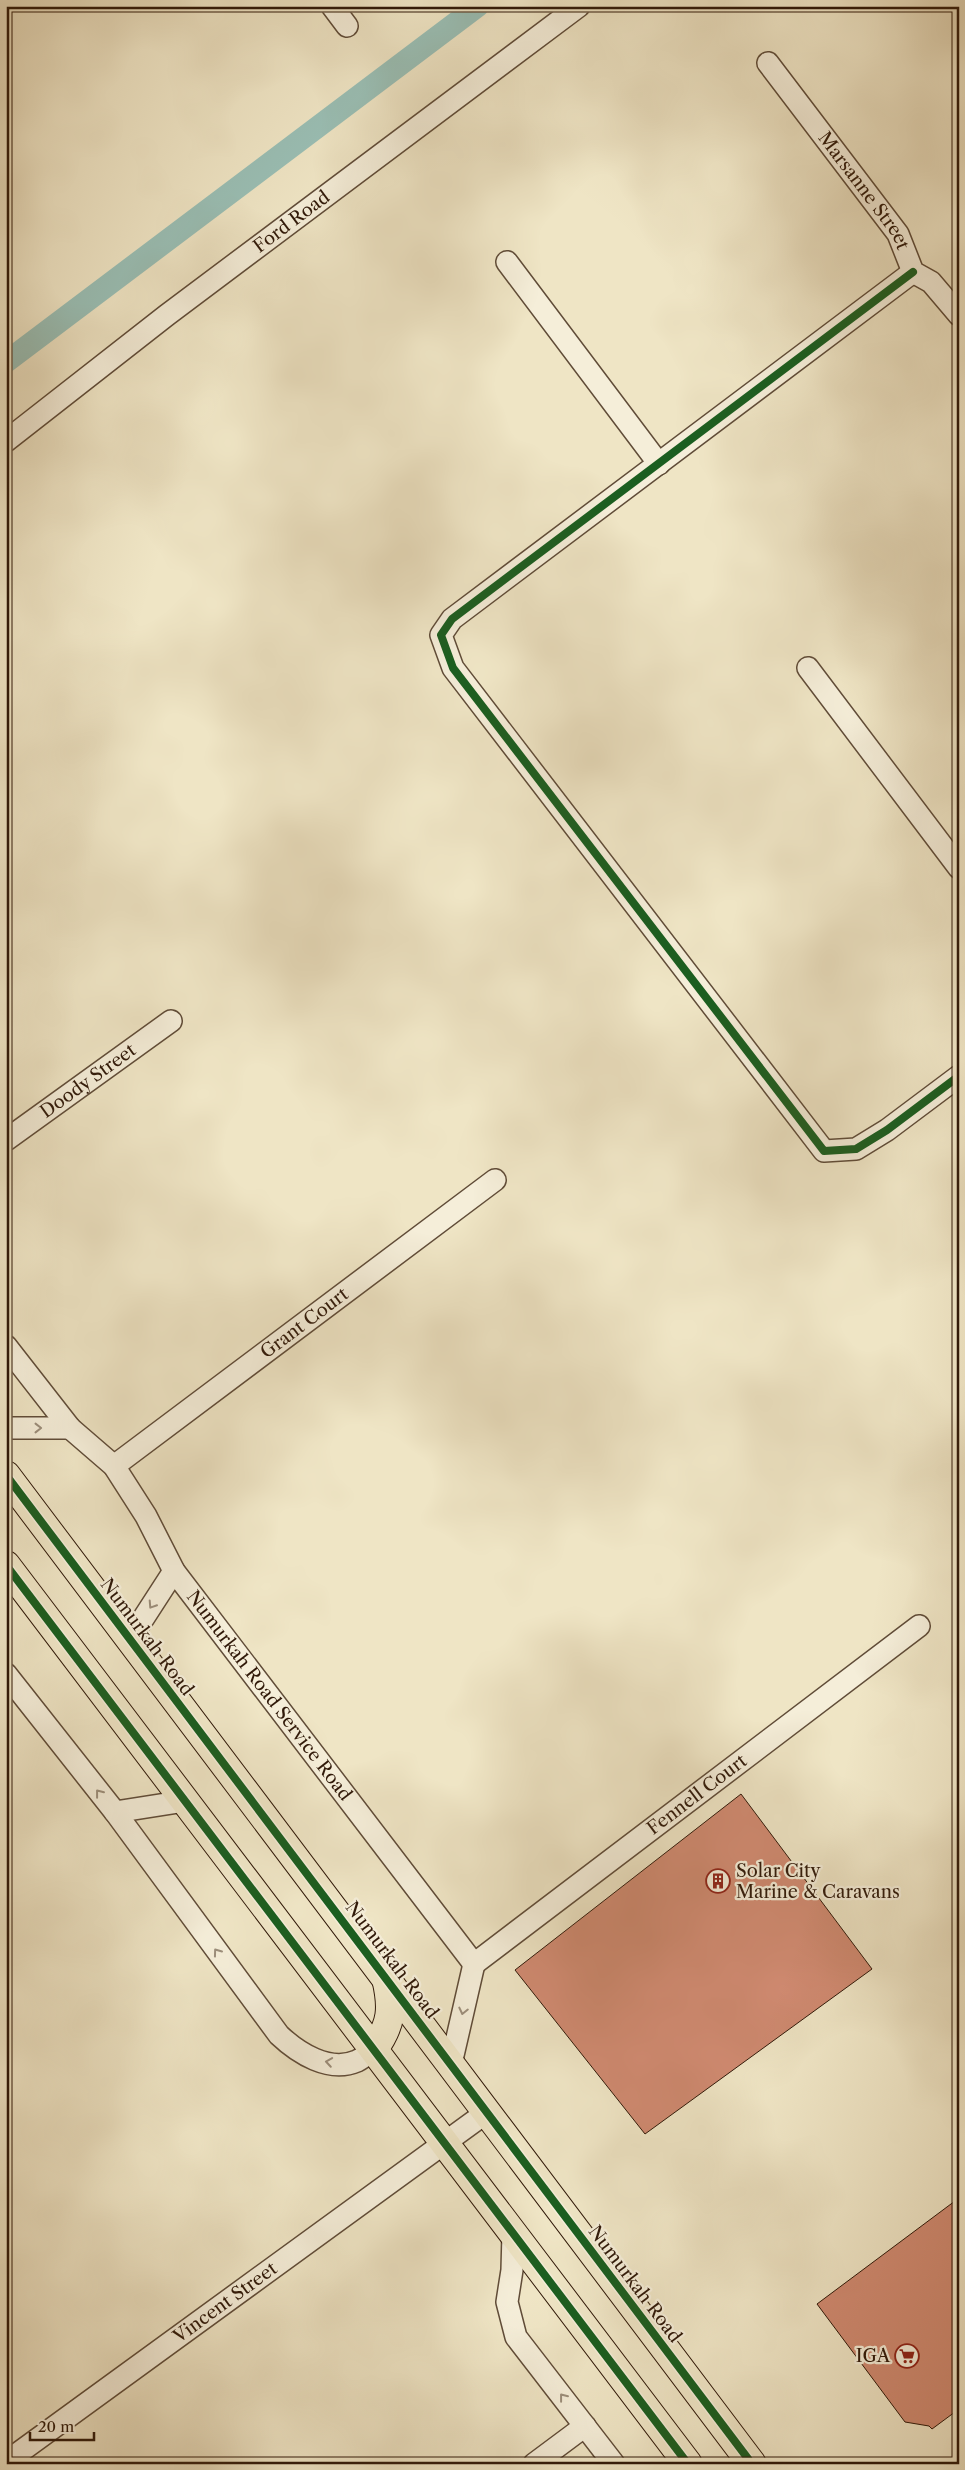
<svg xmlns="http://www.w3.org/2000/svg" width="965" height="2470" viewBox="0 0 965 2470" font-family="'Libre Caslon Text',serif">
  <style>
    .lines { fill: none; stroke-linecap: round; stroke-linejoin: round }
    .canal { stroke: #9abfb5; stroke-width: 22 }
    .building { fill: #d08a71; stroke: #301909 }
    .minor-casing { stroke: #604c38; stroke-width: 24 }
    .highway-casing { stroke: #301909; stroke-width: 30 }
    .minor { stroke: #f5eed9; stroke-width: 21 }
    .highway { stroke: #efe5c5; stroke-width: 28 }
    .cycleway-casing { stroke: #f5eed9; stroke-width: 11 }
    .cycleway { stroke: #1b5e20; stroke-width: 8 }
    .oneway { stroke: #9c8e7b }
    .labels { text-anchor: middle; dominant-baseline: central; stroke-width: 4.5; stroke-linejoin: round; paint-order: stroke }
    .street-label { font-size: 18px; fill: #301909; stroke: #f5eed9 }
    .poi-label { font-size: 18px; fill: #301909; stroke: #f5eed9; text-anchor: start }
  </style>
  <rect width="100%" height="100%" fill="#efe5c5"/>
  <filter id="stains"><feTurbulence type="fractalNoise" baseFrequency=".004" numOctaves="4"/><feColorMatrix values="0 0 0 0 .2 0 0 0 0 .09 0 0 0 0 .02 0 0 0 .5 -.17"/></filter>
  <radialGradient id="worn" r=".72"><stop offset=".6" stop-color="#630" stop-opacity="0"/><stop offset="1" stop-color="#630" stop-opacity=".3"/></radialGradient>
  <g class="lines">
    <polyline class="canal" points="6,362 478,6"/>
  </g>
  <g class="building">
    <polygon points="741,1794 872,1969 645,2134 515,1970"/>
    <polygon points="959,2198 959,2409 932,2429 929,2426 905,2422 817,2304"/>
  </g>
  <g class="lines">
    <g class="minor-casing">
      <g id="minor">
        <polyline points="332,6 347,26"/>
        <path id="s1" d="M768,63l130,171 15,38 18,10 28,33"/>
        <polyline points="507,262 659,464"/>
        <polyline points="913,272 452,619 441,635 453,668 824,1151 856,1149 887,1130 959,1076"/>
        <path id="s2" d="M6,441l161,-126 412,-309"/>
        <polyline points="808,668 959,868"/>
        <path id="s3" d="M6,1140l165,-119"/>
        <path id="s4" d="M6,1346l64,82 44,38 32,50 28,55 300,393"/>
        <polyline points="6,1428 70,1428"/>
        <path id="s5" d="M114,1466l381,-286"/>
        <polyline points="130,1639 174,1571"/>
        <path d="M6,1674l109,138 164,223c19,18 50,38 78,26 6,-3 12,-8 17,-12"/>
        <polyline points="115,1812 185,1801"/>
        <path id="s6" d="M474,1964l445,-338"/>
        <polyline points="451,2064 474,1964"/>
        <polyline points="513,2233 512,2270 507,2302 516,2337 614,2464"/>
        <path id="s7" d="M6,2462l481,-350"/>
        <polyline points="534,2464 585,2426"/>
      </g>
    </g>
    <g class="highway-casing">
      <g id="highway">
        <polyline points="6,1475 752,2464"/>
        <polyline points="6,1565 688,2464"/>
        <path d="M374,2049c18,-25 19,-41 12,-71"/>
      </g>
    </g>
    <use href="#minor" class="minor"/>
    <use href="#highway" class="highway"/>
    <g class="cycleway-casing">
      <g id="cycleway">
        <polyline points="913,272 452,619 441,635 453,668 824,1151 856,1149 887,1130 959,1076"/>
        <polyline points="6,1475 752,2464"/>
        <polyline points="6,1565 688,2464"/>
      </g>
    </g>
    <use href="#cycleway" class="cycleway"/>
  </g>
  <defs><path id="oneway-chevron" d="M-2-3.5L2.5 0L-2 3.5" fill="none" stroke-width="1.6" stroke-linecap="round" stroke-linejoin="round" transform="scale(1.25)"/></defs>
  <g class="oneway">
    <use href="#oneway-chevron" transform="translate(38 1428)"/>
    <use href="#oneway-chevron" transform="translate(152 1605) rotate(123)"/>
    <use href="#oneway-chevron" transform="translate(99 1793) rotate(-128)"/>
    <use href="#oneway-chevron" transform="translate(217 1952) rotate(-126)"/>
    <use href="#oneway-chevron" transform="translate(463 2011) rotate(103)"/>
    <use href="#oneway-chevron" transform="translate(329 2062) rotate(-171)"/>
    <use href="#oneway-chevron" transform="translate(563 2397) rotate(-128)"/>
  </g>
  <defs>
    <g id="building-ring" transform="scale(1.25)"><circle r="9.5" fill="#f5eed9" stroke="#8f2418" stroke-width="1.5"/><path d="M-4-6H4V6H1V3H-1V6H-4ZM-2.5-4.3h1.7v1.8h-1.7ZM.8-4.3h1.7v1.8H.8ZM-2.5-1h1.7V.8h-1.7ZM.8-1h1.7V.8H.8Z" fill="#8f2418"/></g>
    <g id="supermarket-ring" transform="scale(1.25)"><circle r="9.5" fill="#f5eed9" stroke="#8f2418" stroke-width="1.5"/><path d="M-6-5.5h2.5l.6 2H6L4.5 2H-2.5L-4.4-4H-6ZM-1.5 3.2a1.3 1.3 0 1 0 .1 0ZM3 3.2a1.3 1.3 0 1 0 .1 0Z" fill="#8f2418"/></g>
  </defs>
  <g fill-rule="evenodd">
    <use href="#building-ring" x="718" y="1881"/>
    <use href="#supermarket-ring" x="907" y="2356"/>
  </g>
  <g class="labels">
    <g class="street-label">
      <text stroke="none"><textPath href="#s1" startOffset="160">Marsanne Street</textPath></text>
      <text stroke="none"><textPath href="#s2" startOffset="360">Ford Road</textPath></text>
      <text stroke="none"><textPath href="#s3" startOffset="101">Doody Street</textPath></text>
      <text stroke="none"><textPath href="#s5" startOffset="238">Grant Court</textPath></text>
      <text transform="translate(147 1637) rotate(53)">Numurkah Road</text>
      <text stroke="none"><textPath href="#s4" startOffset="440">Numurkah Road Service Road</textPath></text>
      <text stroke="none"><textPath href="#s6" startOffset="280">Fennell Court</textPath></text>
      <text transform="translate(392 1960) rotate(53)">Numurkah Road</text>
      <text transform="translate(635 2284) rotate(53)">Numurkah Road</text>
      <text stroke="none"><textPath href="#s7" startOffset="271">Vincent Street</textPath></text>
    </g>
    <g class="poi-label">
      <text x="736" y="1871">Solar City<tspan x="736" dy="21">Marine &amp; Caravans</tspan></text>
      <text x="890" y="2356" text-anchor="end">IGA</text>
    </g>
  </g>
  <rect width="965" height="2470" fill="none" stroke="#efe5c5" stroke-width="25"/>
  <rect x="8" y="8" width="950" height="2455" fill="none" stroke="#301909" stroke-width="2.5"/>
  <rect x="12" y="12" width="940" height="2445" fill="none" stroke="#301909"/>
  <path d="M30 2432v8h64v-8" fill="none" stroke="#301909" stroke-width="2.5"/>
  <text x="38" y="2432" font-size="15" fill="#301909" stroke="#f5eed9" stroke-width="4" paint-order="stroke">20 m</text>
  <rect width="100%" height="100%" filter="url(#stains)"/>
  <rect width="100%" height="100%" fill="url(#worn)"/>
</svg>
